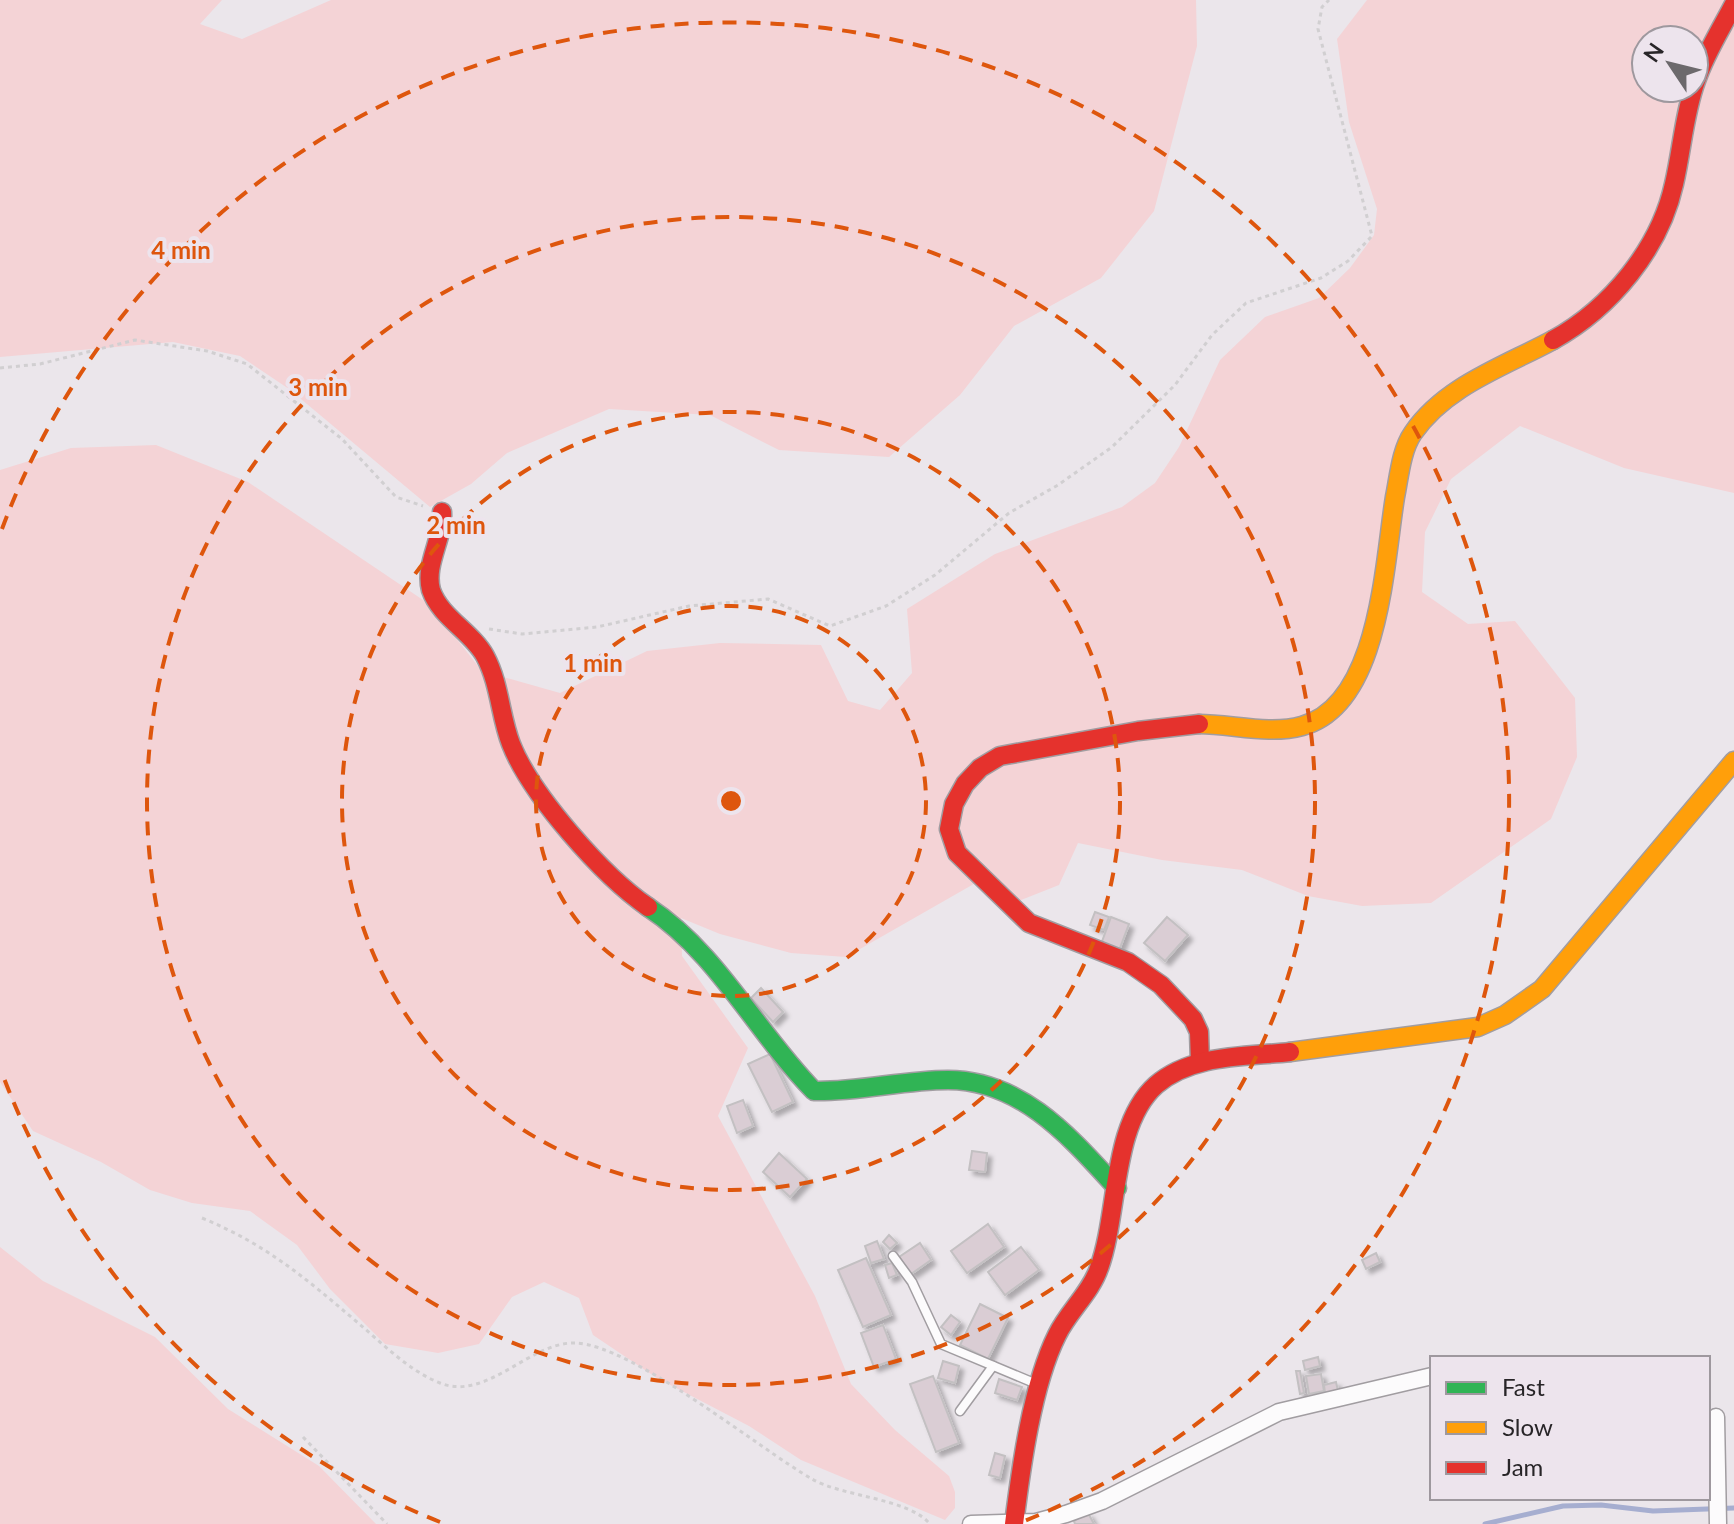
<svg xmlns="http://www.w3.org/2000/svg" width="1734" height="1524" viewBox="0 0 1734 1524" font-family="Lato,sans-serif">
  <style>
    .green { fill: #f4d3d6; fill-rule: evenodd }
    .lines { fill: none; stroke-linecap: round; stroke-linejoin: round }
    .stream { stroke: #a6aed0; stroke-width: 5 }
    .building { fill: #dacdd4; stroke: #c3c0c2; stroke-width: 2; filter: url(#shadow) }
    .lane-casing { stroke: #a19da1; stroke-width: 11 }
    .street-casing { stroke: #a19da1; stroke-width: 19 }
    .fast-casing { stroke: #a19da1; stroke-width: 21 }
    .slow-casing { stroke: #a19da1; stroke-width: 21 }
    .jam-casing { stroke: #a19da1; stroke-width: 21 }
    .path { stroke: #d1cfd1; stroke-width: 3; stroke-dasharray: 4 4; stroke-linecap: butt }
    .lane { stroke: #fcfbfc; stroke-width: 8 }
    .street { stroke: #fcfbfc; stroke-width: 16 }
    .fast { stroke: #30b455; stroke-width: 18 }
    .slow { stroke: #ff9f0a; stroke-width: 18 }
    .jam { stroke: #e5322d; stroke-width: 18 }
    .ring { fill: none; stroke: #de560d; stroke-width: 4; stroke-dasharray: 14 10 }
    .centre { fill: #de560d; stroke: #ede4ed; stroke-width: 4 }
    .ring-label { font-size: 24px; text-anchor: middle; font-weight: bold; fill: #de560d; stroke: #ede4ed; stroke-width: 8; stroke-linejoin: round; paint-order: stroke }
  </style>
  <defs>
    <filter id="shadow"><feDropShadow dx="4.5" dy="4.5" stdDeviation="2" flood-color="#0004"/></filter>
  </defs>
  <rect width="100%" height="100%" fill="#ebe6eb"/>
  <g class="green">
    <polygon points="0,0 222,0 200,24 242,39 331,0 1196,0 1197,46 1154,211 1101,278 1014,326 960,395 889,457 779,450 710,415 609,409 507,453 471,484 430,507 289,389 240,356 173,342 0,357"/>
    <path d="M1367,0h367v493l-110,-25 -104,-42 -69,53 -26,53 -3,60 46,32 47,-3 60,77 2,59 -26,62 -120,84 -69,3 -54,-10 -66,-26 -80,-10 -84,-17 -19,42 -43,17 -37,-21 -133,76 -55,-4 -71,-19 -39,-16 1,38 66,92 -30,68 97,180 36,88 44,46 54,46 6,16v16l-10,12 -144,-60 -52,-34 -92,-48 -64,-43 -14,-37 -35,-16 -32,15 -33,47 -41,9 -53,-9 -55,-55 -33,-44 -47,-34 -58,-8 -42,-13 -49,-28 -68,-31 -33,-49v-612l71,-22 85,-3 92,37 181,122 53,67 78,22 87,-42 73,-8 101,2 27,56 32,9 32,-37 -5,-64 88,-55 127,-47 33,-24 24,-36 41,-87 45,-43 54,-19 31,-30 24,-33 3,-26 -28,-87 -12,-83zM1646,40h48v48h-48z"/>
    <polygon points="0,1247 43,1281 155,1337 228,1409 319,1466 376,1524 0,1524"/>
  </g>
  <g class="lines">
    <polyline class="stream" points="1485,1524 1563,1506 1601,1505 1653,1511 1734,1508"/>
  </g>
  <g class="building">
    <polygon points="1095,912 1109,917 1104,930 1090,925"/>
    <polygon points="1111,917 1129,924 1118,953 1100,947"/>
    <polygon points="1167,917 1188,935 1165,961 1144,943"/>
    <polygon points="761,988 783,1012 773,1022 751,998"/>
    <polygon points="770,1054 793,1102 772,1112 748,1064"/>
    <polygon points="743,1100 753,1126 737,1133 727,1106"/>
    <polygon points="972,1151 987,1153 985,1172 969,1170"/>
    <polygon points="779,1153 807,1179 790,1197 763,1172"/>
    <polygon points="988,1224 1004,1247 967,1273 951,1251"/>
    <polygon points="889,1235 897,1243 890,1249 883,1242"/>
    <polygon points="877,1241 884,1259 871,1263 865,1246"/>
    <polygon points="920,1243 931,1260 911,1274 899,1257"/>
    <polygon points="1021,1247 1039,1270 1005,1295 988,1272"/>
    <polygon points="1376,1253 1380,1262 1366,1269 1362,1260"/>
    <polygon points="866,1258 891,1315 863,1327 838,1270"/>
    <polygon points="892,1263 897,1275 889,1278 885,1265"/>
    <polygon points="980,1304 1008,1318 988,1359 960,1345"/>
    <polygon points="951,1315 960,1322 951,1335 941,1327"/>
    <polygon points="883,1325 896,1359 874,1367 861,1333"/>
    <polygon points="1318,1357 1320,1366 1305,1370 1303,1361"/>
    <polygon points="943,1361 959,1366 955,1383 938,1378"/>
    <polygon points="1296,1371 1300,1371 1304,1393 1300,1394"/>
    <polygon points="1321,1374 1324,1391 1309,1394 1306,1376"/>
    <polygon points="933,1376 959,1443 936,1452 910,1384"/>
    <polygon points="999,1379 1022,1387 1017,1400 995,1393"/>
    <polygon points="1336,1382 1338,1391 1325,1393 1324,1385"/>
    <polygon points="995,1453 1005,1456 1000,1478 989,1475"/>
    <polygon points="1088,1513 1094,1524 1075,1524 1074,1521"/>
  </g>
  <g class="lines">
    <g class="lane-casing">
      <g id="lane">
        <polyline points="893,1256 912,1282 941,1344 1039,1385"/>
        <polyline points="960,1411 993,1366"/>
      </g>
    </g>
    <g class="street-casing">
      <g id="street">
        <polyline points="1716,1417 1718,1524"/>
        <polyline points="971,1524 1036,1522 1066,1514 1102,1501 1279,1412 1432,1376"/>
      </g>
    </g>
    <g class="fast-casing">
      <path id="fast" d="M648,907c71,47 107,124 166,184 45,1 89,-11 134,-11 74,0 123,58 169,108"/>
    </g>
    <g class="slow-casing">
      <g id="slow">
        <path d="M1199,724c33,0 70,11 103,2 78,-21 82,-162 93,-229 4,-19 6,-47 18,-64 32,-47 92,-67 140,-93"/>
        <polyline points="1290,1052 1478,1027 1505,1015 1542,989 1734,761"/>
      </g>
    </g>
    <g class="jam-casing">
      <g id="jam">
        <path d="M1553,340c58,-32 107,-92 121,-156 8,-34 10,-70 22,-103 9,-27 25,-52 38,-77"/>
        <path d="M442,512c2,26 -18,52 -11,78 9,27 41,42 54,66 15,28 15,60 26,88 20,51 92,132 137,163"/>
        <polyline points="1199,724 1138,731 1000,756 980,768 965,784 954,804 949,829 957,853 1029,923 1128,962 1161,985 1193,1019 1199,1032 1200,1062"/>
        <path d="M1014,1524c7,-56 18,-139 43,-189 11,-23 34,-43 42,-67 20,-54 12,-143 57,-183 36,-31 89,-28 134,-33"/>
      </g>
    </g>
    <g class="path">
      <polyline points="0,368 40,364 135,340 207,351 247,364 342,439 396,497 423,506"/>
      <polyline points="489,629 522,634 597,627 689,606 768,599 830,626 886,606 935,575 1009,513 1058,485 1112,447 1175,385 1212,335 1246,303 1321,278 1348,261 1372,236 1318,29 1322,7 1329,0"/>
      <path d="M202,1218c65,27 102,59 155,104 25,21 52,49 83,61 47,19 90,-42 136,-40 58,3 182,105 236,136 31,18 96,19 118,45"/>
      <polyline points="303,1437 387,1524"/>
    </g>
    <use href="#lane" class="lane"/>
    <use href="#street" class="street"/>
    <use href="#fast" class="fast"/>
    <use href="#slow" class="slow"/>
    <use href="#jam" class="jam"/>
  </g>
  <g class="ring">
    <circle cx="731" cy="801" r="195"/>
    <circle cx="731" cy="801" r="389"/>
    <circle cx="731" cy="801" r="584"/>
    <path d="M440 1522A778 778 0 0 1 2 1073M2 529A778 778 0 1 1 1022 1522"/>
  </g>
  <circle cx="731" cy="801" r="12" class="centre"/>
  <g class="ring-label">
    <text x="181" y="259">4 min</text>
    <text x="318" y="396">3 min</text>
    <text x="456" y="534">2 min</text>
    <text x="593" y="672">1 min</text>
  </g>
  <rect x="1430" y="1356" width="280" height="144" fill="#ede4ed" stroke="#9e989e" stroke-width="2"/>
  <rect x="1446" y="1382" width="40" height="12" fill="#30b455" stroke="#9e989e" stroke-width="2"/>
  <text x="1502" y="1396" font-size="24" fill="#282528">Fast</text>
  <rect x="1446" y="1422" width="40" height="12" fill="#ff9f0a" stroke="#9e989e" stroke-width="2"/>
  <text x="1502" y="1436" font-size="24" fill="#282528">Slow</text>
  <rect x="1446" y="1462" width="40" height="12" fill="#e5322d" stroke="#9e989e" stroke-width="2"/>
  <text x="1502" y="1476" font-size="24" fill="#282528">Jam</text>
  <g transform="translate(1670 64) rotate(305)"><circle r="38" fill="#ede4ed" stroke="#9e989e" stroke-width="2"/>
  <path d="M0-6L14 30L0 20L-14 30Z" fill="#6c696c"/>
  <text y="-12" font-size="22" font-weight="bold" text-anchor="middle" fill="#282528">N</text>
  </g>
</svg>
